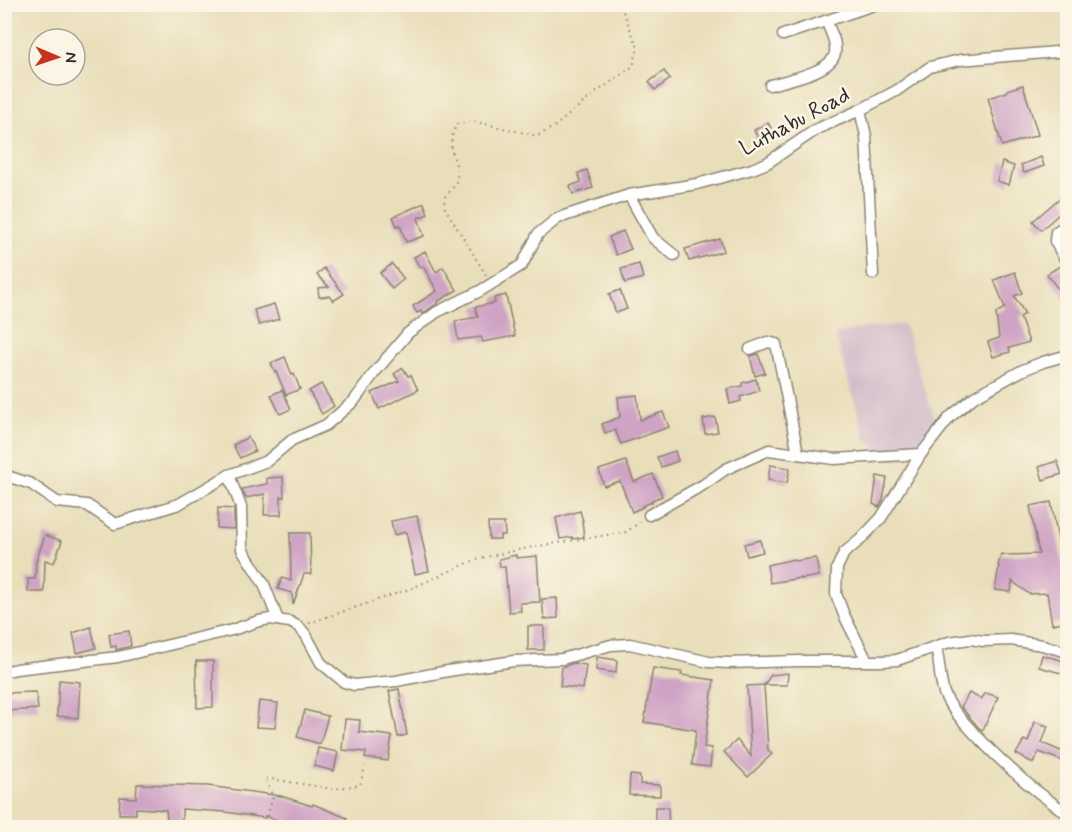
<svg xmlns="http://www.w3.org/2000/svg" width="1072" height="832" viewBox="0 0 1072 832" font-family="Mynerve,sans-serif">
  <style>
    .industrial { fill: #d1bdca }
    .building { fill: #cfa3c5 }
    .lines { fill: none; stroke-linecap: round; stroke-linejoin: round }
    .street-casing { stroke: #8a8472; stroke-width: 13 }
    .path { stroke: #8a8472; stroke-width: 2; stroke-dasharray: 1.5 4.5; stroke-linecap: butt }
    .street { stroke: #fff; stroke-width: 10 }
    .labels { text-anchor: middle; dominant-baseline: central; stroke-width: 5; stroke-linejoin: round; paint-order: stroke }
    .street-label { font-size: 22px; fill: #2b2b2b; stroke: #fcf5e5 }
  </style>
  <rect width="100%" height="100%" fill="#fcf5e5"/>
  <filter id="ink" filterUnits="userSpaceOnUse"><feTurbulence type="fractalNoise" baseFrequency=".0167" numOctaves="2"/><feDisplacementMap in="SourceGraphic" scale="12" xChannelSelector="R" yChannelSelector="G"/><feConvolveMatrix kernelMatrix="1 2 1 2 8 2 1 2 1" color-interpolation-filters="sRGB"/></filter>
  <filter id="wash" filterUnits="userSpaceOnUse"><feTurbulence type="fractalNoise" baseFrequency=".008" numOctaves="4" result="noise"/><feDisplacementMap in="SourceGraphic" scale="24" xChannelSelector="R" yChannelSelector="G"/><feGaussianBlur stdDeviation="1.35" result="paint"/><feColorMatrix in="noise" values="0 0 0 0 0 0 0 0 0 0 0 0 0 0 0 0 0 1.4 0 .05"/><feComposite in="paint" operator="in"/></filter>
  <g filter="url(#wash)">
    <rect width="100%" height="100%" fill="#e8deb9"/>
    <polygon class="industrial" points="904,324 935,420 924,434 909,458 891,460 866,440 835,334 858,329"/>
    <g id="blocks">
      <g class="building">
        <polygon points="664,71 670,79 655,90 649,82"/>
        <polygon points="1023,85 1038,135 1002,146 988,98 1007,92 1007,90"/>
        <polygon points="768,123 775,135 760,143 754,130"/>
        <polygon points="1041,157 1044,166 1024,173 1021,165"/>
        <polygon points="1002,162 1014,166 1009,185 997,181"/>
        <polygon points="587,170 593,188 573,194 570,186 581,182 578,173"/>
        <polygon points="1061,197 1068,204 1068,206 1041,230 1033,221"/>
        <polygon points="424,203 428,214 418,218 424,236 406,242 400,225 397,226 393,217"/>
        <polygon points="623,231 631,249 616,255 609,237"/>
        <polygon points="720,239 724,251 689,261 685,249"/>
        <polygon points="425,251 436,272 443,267 457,290 437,302 438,303 422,314 421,311 417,313 413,306 437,291 423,266 420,268 414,257"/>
        <polygon points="392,264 404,279 392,289 380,273"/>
        <polygon points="639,264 643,278 625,283 621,269"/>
        <polygon points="1060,266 1068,277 1068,303 1047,274"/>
        <polygon points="324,268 344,294 333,301 330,296 319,297 318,288 329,287 317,275"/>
        <polygon points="1015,272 1022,293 1014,296 1025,314 1020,317 1029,342 1009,348 1010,352 993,357 988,342 999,338 996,313 1005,308 994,280"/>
        <polygon points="620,290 627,309 616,313 609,294"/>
        <polygon points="506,295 515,336 483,342 481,337 458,340 455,321 478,317 475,307 495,303 494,298"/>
        <polygon points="274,304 279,319 259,325 254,310"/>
        <polygon points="758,354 765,373 755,376 750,356"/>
        <polygon points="285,357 292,375 294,374 300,389 286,395 276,371 275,372 271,363"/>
        <polygon points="403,368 408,376 411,375 418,390 379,409 372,393 399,381 394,374"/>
        <polygon points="756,379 759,391 740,397 741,401 730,404 727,389 742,386 742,383"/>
        <polygon points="321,384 334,406 322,414 309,391"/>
        <polygon points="282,390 291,409 280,414 271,395"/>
        <polygon points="637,395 640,420 663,412 669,427 621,444 615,430 605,433 602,424 620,417 618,397"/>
        <polygon points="715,417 718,432 705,434 703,419"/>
        <polygon points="248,437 255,451 240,458 233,445"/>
        <polygon points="675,451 678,461 661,467 657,457"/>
        <polygon points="626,461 634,482 653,474 662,496 652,500 652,502 642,506 643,507 632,512 620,481 604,486 599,470"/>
        <polygon points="1057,461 1062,474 1043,480 1039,467"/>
        <polygon points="770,465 790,468 787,483 768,480"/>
        <polygon points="877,476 887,478 883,500 879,507 873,504"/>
        <polygon points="283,477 284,497 281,497 281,515 264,515 265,494 246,498 242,489 267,484 267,478"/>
        <polygon points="1051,502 1068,591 1068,621 1052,624 1047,593 1029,594 1012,581 1011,592 995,590 999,566 998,566 1001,554 1005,555 1039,554 1030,506"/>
        <polygon points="218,508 234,509 234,529 217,528"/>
        <polygon points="580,511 583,521 582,521 584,537 573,539 572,537 560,539 556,518"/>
        <polygon points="417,516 429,571 415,574 406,532 394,535 391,521"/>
        <polygon points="488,523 504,523 505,535 500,535 500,539 489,539"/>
        <polygon points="290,533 310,533 311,574 304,574 293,605 292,593 278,589 282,578 291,581"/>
        <polygon points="45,535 62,541 54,563 45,560 44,592 28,592 28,579 35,579 36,562"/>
        <polygon points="760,540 763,552 747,556 744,544"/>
        <polygon points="516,555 516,558 537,556 540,602 520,603 521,611 509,612 505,567 500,567 499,559"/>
        <polygon points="816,558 819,576 801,579 801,578 770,583 767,565 794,559 795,561"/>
        <polygon points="557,598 558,618 544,619 542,599"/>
        <rect x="528" y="626" width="16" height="24"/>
        <polygon points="91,627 96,648 77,653 73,633"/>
        <polygon points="129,631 131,646 116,650 116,646 111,647 109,634"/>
        <polygon points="1042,655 1068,662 1068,675 1039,667"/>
        <polygon points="597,657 617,660 616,673 596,670"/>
        <polygon points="196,661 213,661 213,707 197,708"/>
        <polygon points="574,663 586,665 583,689 560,686 562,667"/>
        <polygon points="653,668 682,672 681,675 714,680 704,747 712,748 710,767 692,765 696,730 644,722"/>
        <polygon points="788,673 787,685 764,685 771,675"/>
        <polygon points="59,680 80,682 78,718 57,716"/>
        <polygon points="764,685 768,750 772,754 748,777 724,752 737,740 751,756 747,686"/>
        <polygon points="399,689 407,735 398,737 389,691"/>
        <polygon points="36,692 38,709 4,711 4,693"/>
        <polygon points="969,693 981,699 986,693 998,697 983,730 979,728 961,707"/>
        <polygon points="259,701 278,703 275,728 256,727"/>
        <polygon points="305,710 328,716 320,744 297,737"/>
        <polygon points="345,719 360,720 359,732 392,736 388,761 365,758 366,752 342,750"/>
        <polygon points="1035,722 1048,726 1042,743 1068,754 1068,763 1039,752 1033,763 1016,754 1024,740 1028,742"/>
        <polygon points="318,748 338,752 334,771 314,766"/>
        <polygon points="630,775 640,776 640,784 660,785 660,796 629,795"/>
        <polygon points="137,784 208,786 281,796 312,806 313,804 347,818 342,828 314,828 300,822 300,824 287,820 286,823 265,816 265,818 225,812 182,809 182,828 168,828 166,810 136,808 136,814 119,814 120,797 136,798"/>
        <polygon points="655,807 668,807 669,827 655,827"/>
      </g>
    </g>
  </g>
  <g filter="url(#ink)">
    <use href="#blocks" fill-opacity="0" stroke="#8a8472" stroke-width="1.5"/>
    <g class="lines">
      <g class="street-casing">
        <g id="street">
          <polyline points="783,35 877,4"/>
          <path d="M770,85c17,-5 62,-13 65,-32 2,-11 -5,-23 -9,-32"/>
          <polyline points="860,110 866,136 873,274"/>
          <polyline points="629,195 653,238 674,255"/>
          <polyline points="1068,224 1056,232 1055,241 1068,265"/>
          <polyline points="750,349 768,342 776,344 798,453"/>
          <polyline points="4,475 31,484 57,502 87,505 115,524 179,504 229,475 267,461 292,440 326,425 354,401 375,372 408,333 437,312 480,291 522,265 538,234 558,218 629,195 697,184 752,169 767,163 817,129 860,110 896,91 930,67 960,60 1068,51"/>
          <polyline points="229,475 241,507 242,549 264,584 278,620"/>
          <polyline points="649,515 703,485 726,469 769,450 834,459 921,454 950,417 974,397 1023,370 1043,362 1068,355"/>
          <path d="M936,648c4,14 3,30 8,45 6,15 19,28 30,40 29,31 58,57 94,81"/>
          <polyline points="867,661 844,615 836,594 837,568 844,553 860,540 881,518 921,454"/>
          <polyline points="4,672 16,669 118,657 232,630 259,621 270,619 290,622 299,627 306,635 321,663 344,682 354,685 396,681 448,671 514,661 562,659 611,645 630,644 709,662 729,663 799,661 882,661 897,660 949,642 970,639 984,641 1011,640 1042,645 1068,652"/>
        </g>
      </g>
      <g class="path">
        <path d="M486,275l-41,-67 -1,-10c4,-5 10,-10 12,-16 6,-21 -14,-31 1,-58l15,-3 66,15 17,-10 38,-31 40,-29 5,-18 -18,-44"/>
        <polyline points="309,623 410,589 477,559 532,547 626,532 640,522"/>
        <polyline points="274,828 265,824 273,797 265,778 333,789 360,785 365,766"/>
      </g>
      <use href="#street" class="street"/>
    </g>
  </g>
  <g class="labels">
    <g class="street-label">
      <text transform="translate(795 122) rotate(-28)">Luthabu Road</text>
    </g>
  </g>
  <rect width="1072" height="832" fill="none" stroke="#fcf5e5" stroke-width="24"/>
  <g transform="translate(57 57) rotate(92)"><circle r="28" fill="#fcf5e5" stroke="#a8a49b" stroke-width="1.5"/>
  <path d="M0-4.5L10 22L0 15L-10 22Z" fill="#c8321e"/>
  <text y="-9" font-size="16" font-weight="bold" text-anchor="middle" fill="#2b2b2b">N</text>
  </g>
</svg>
